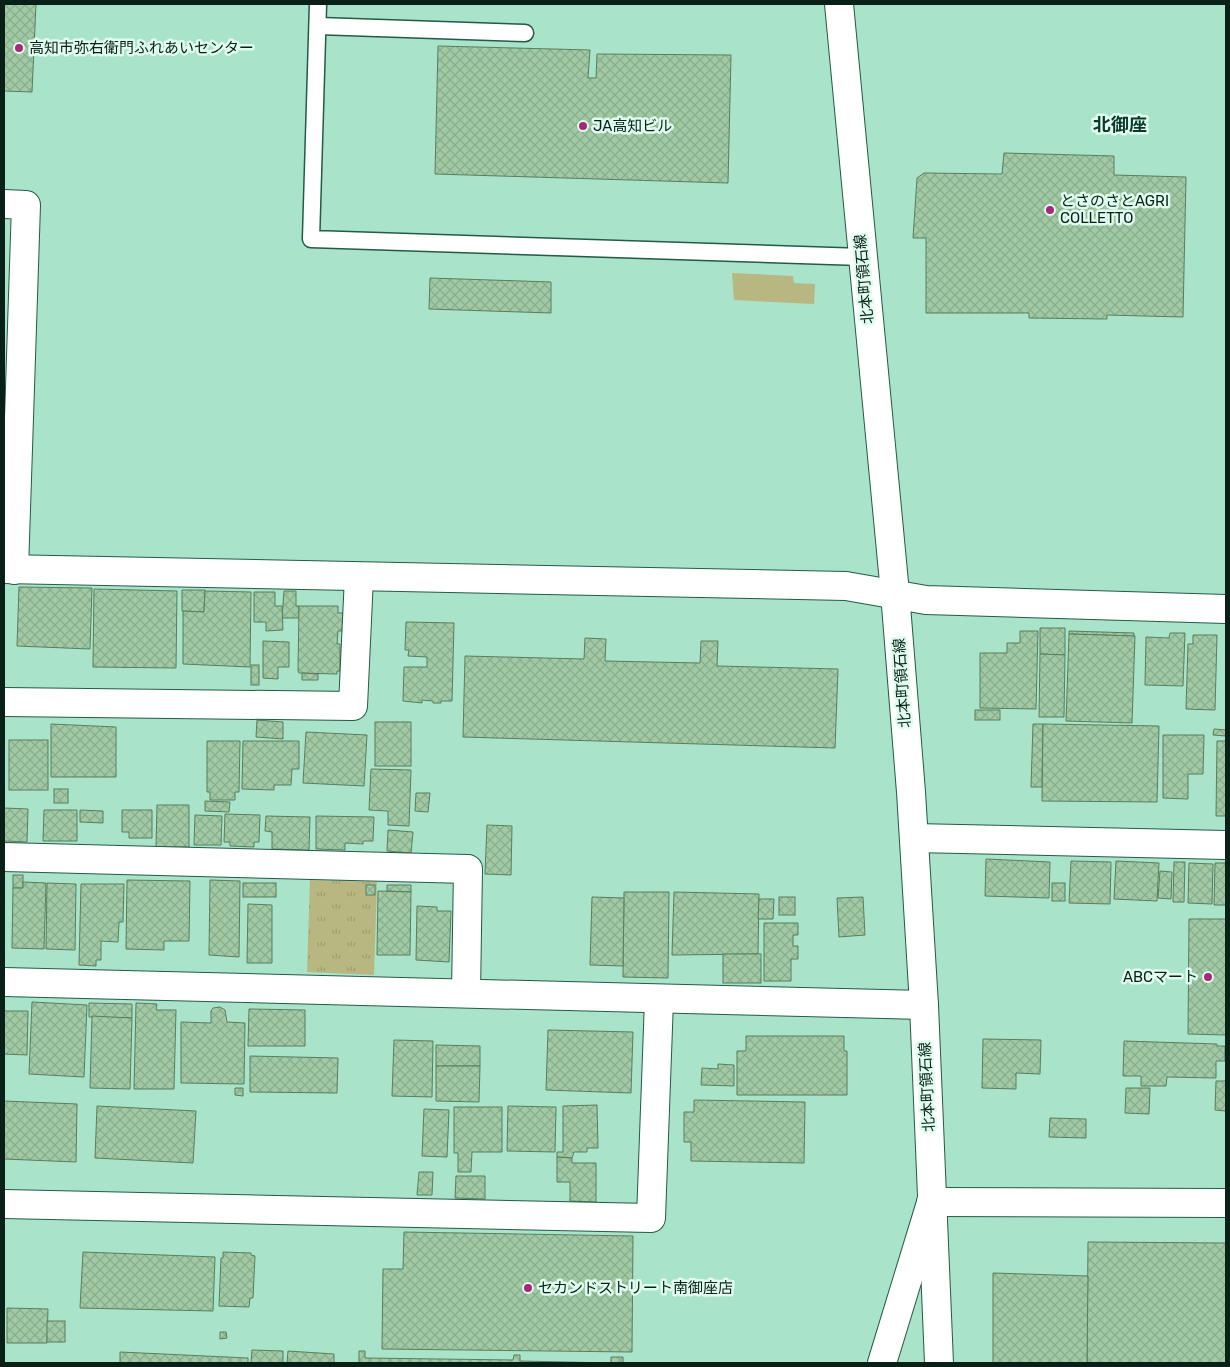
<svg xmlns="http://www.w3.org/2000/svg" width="1230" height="1367" viewBox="0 0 1230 1367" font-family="Rubik,'Noto Sans JP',sans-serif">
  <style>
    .green { fill: #b8b782 }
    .park { fill: url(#park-tufts) }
    .building { fill: url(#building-cross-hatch); stroke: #587f5c }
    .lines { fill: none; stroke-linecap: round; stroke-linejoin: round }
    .service-casing { stroke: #225b47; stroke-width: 19 }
    .minor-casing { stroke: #225b47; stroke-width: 30 }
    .tertiary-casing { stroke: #225b47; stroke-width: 30 }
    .secondary-casing { stroke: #225b47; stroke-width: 30 }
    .service { stroke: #fff; stroke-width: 16 }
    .minor { stroke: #fff; stroke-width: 28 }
    .tertiary { stroke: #fff; stroke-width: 28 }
    .secondary { stroke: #fff; stroke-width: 28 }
    .poi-dot { fill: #a82878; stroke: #dffcef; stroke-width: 2 }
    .labels { text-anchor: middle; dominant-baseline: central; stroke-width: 5; stroke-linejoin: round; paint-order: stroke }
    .poi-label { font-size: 15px; fill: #082018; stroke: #dffcef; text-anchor: start }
    .street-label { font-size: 15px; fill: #082018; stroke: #dffcef }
    .quarter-label { font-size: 18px; font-weight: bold; fill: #0a382a; stroke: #dffcef }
  </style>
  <defs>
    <pattern id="park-tufts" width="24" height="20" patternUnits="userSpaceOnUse" patternTransform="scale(1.25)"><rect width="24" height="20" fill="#b8b782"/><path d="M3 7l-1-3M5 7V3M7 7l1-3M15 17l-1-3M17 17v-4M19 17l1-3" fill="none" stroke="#9d9d70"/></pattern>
    <pattern id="building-cross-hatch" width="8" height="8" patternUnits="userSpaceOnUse" patternTransform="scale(1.25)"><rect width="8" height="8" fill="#a1caa4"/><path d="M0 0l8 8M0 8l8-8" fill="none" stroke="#89ad8c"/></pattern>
  </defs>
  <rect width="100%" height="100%" fill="#a8e3ca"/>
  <polygon class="green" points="732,273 793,276 794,283 815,284 814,304 734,300"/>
  <polygon class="park" points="310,880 377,882 374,975 307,972"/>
  <g class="building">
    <polygon points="4,4 36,4 32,92 4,91"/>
    <polygon points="438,46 590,50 588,78 596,78 597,54 731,55 728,183 435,174"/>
    <polygon points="1004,153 1114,156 1114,175 1186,177 1183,317 1107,315 1107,319 1029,318 1029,313 926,313 926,238 913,238 917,178 924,173 1002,174"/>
    <polygon points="430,278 551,282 551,313 429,309"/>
    <polygon points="19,587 92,588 90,649 17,646"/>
    <polygon points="94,589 177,591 176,668 93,667"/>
    <polygon points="182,590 205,590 204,612 182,611"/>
    <polygon points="205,591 251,592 250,667 183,664 183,611 204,612"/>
    <polygon points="284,591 296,591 296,606 299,606 299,618 282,618"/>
    <polygon points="254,592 275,592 275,606 282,606 283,630 266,631 266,622 254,622"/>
    <polygon points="299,606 338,606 338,613 343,613 342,631 338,631 337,644 340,644 340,671 337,671 337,674 299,673 298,671"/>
    <polygon points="406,622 454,623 452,701 441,701 441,703 433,703 433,701 422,700 422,703 403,701 404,667 427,667 427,657 408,656 409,650 405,650"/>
    <polygon points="1040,628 1065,628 1065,655 1040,654"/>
    <polygon points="1020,631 1038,631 1036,709 980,708 980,653 1007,653 1007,643 1020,643"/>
    <polygon points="1069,631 1134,633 1134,636 1069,634"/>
    <polygon points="1170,633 1185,633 1183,686 1145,685 1146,637 1169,638"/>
    <polygon points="1069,634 1135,636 1132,723 1066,721"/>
    <polygon points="1193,635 1217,635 1215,710 1186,709 1188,644 1193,644"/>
    <polygon points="585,638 606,639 605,661 700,663 701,641 718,641 717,666 838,669 835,748 463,737 465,656 584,659"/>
    <polygon points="263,641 289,642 289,667 278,667 278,679 263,678"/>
    <polygon points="1040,654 1065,655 1064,717 1039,717"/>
    <rect x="251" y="665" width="8" height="20"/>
    <polygon points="302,673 318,674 318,680 302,680"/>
    <rect x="975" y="710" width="25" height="10"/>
    <polygon points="257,720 283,722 283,739 256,737"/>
    <rect x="375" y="722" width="36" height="44"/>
    <polygon points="51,724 116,727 116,777 51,777"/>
    <polygon points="1033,724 1043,724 1042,787 1031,787"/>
    <polygon points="1043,724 1159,726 1157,802 1042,801"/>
    <polygon points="1214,729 1226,730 1226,736 1213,735"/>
    <polygon points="306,732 367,735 364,786 303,783"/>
    <polygon points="1163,735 1204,735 1203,774 1188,774 1188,799 1163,798"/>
    <rect x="9" y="740" width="39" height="50"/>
    <polygon points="207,741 240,741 239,792 235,792 235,800 210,800 210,792 207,792"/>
    <polygon points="243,741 299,741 299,769 292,769 291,785 274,785 274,790 242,789"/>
    <polygon points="1217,741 1226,741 1226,816 1216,816"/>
    <polygon points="371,769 411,770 409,826 388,825 388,811 369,810"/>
    <rect x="54" y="789" width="14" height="14"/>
    <polygon points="416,793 430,793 428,812 415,811"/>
    <polygon points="205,801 230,802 229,812 205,811"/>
    <polygon points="157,805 189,805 189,847 156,847"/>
    <polygon points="4,808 28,809 27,842 4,841"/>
    <polygon points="44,810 77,810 77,841 43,841"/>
    <polygon points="80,810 103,811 103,823 80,822"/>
    <polygon points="122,810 152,810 152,838 129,838 129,832 122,832"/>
    <polygon points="225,814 260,815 259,842 254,842 254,847 230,846 230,842 224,842"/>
    <polygon points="195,815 222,816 221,845 194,845"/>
    <polygon points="266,816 310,817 309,850 272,849 272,832 265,831"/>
    <polygon points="316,816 374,817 373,841 363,841 363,844 345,843 345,850 316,849"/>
    <polygon points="487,825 512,826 511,875 485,874"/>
    <polygon points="388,830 413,832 411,853 387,851"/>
    <polygon points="986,859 1050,862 1049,898 985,896"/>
    <polygon points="1071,861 1111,862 1110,904 1069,903"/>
    <polygon points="1116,861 1159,863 1157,901 1114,899"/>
    <polygon points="1174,862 1185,862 1184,902 1173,902"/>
    <polygon points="1189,863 1213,864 1212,904 1188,903"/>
    <polygon points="1215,863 1226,863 1226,905 1214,905"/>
    <polygon points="1160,871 1172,872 1171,899 1158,898"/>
    <rect x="13" y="875" width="10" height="13"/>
    <polygon points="127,880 190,881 189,941 164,941 164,950 126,949"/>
    <polygon points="210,880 240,881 239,957 209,955"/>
    <polygon points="23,882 46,883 44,949 12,948 13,888 23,888"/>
    <polygon points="47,883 76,884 75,950 46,949"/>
    <rect x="243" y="883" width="33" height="14"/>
    <rect x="1052" y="883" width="13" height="18"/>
    <polygon points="81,884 124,884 123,922 119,922 118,942 101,941 101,960 96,960 96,966 79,965"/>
    <rect x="366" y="885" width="9" height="10"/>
    <polygon points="387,885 411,885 411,892 387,891"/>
    <polygon points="378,891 411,892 410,955 377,955"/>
    <polygon points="624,892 669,892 668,978 623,977"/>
    <polygon points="674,892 759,894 758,954 672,955"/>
    <polygon points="592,897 624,898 623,966 590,965"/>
    <rect x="779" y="897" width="16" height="18"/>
    <polygon points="863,897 865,935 839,937 837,898"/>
    <polygon points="759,899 774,899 773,919 758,919"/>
    <polygon points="248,904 272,905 272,963 247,963"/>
    <polygon points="417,906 437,907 437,911 451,911 449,962 416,960"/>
    <polygon points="1189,919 1226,919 1226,1035 1188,1034"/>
    <polygon points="764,923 798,923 798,935 793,935 793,946 798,946 798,959 791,959 791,981 764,981"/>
    <rect x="723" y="954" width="38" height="29"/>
    <polygon points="32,1002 87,1005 84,1077 29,1074"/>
    <polygon points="89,1003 132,1004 132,1018 89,1017"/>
    <polygon points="136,1003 157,1004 156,1010 176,1010 174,1089 134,1089"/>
    <polygon points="220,1007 225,1010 227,1022 245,1023 244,1084 181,1083 181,1022 211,1023 211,1011 213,1008"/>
    <polygon points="249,1009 305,1010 305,1046 248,1046"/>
    <polygon points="4,1011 28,1011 27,1055 4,1054"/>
    <polygon points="92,1016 132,1018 130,1089 90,1088"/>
    <polygon points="548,1030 633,1032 631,1093 546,1090"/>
    <polygon points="746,1036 844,1036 844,1051 847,1051 847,1095 737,1095 737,1051 746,1051"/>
    <polygon points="983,1039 1041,1040 1040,1074 1016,1073 1016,1089 982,1088"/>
    <polygon points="394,1040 433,1041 432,1097 392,1096"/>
    <polygon points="1124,1041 1217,1044 1217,1046 1225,1046 1225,1061 1216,1061 1216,1078 1167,1077 1166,1086 1141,1086 1141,1076 1123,1076"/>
    <polygon points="436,1045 480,1046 480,1066 436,1066"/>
    <polygon points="250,1056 338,1058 337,1093 250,1092"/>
    <polygon points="718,1064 734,1065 734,1086 701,1085 702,1068 718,1069"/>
    <polygon points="436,1066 480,1066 479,1102 436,1101"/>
    <polygon points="1216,1081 1226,1081 1226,1111 1215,1110"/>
    <polygon points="235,1088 243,1088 243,1096 235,1095"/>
    <polygon points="1126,1088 1150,1088 1149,1114 1125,1113"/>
    <polygon points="694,1100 805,1102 804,1163 691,1161 691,1142 684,1142 684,1112 694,1112"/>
    <polygon points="4,1101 77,1104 76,1162 4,1159"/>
    <polygon points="597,1105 598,1148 587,1148 587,1152 574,1152 572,1158 557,1157 557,1152 563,1152 563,1106"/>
    <polygon points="97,1106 196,1111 193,1163 95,1158"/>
    <polygon points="508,1106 556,1107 555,1152 507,1151"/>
    <polygon points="454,1107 502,1107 502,1152 472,1152 471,1172 458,1172 458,1153 454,1153"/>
    <polygon points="424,1109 449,1110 447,1157 422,1156"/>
    <polygon points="1050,1118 1086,1119 1086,1138 1049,1137"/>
    <polygon points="557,1157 572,1158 572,1163 596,1163 596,1202 570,1201 570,1182 557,1182"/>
    <polygon points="419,1172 433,1172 432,1195 417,1195"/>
    <polygon points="456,1176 485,1176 485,1199 455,1198"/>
    <polygon points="404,1232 633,1236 632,1352 382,1349 383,1269 403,1269"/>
    <polygon points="1088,1242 1226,1243 1226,1363 1087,1363"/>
    <polygon points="83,1252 215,1257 213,1311 80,1308"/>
    <polygon points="223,1252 251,1253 251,1255 255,1256 253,1298 250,1298 249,1307 219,1306 221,1258 223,1258"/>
    <polygon points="993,1273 1088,1276 1087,1363 993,1363"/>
    <polygon points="7,1308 48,1309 47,1343 7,1343"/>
    <rect x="47" y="1321" width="18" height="21"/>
    <polygon points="220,1332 226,1332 227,1338 220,1339"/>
    <polygon points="252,1350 283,1351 283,1363 251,1363"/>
    <polygon points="288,1351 334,1354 334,1363 287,1363"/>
    <polygon points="359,1351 365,1351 365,1358 513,1360 514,1355 520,1355 520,1361 611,1363 611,1357 623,1357 623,1363 628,1363 359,1363"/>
    <polygon points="120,1352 248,1358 248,1363 120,1363"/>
  </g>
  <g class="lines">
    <g class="service-casing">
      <g id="service">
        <polyline points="318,4 311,239 862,257"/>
        <polyline points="318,26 525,33"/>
      </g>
    </g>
    <g class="minor-casing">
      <g id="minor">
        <polyline points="4,204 26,205 14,570"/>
        <polyline points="4,569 846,586 926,600 1226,609"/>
        <polyline points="4,702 353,706 359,577"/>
        <polyline points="914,838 1226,845"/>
        <polyline points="4,857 468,869 466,993"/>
        <polyline points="4,982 924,1005"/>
        <polyline points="931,1202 1226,1203"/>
        <polyline points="4,1204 651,1218 659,1000"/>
      </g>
    </g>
    <g class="tertiary-casing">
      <polyline id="tertiary" points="882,1363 930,1206"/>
    </g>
    <g class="secondary-casing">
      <polyline id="secondary" points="839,4 895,593 911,792 924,1005 939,1363"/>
    </g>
    <use href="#service" class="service"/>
    <use href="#minor" class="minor"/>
    <use href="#tertiary" class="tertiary"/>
    <use href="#secondary" class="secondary"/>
  </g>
  <g class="poi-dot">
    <circle cx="19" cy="48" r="5"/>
    <circle cx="583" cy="126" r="5"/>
    <circle cx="1050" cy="210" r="5"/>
    <circle cx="1208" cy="977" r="5"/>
    <circle cx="528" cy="1288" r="5"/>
  </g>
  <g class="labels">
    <g class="poi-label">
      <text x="29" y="48">高知市弥右衛門ふれあいセンター</text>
      <text x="593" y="126">JA高知ビル</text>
      <text x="1060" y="201">とさのさとAGRI<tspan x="1060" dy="17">COLLETTO</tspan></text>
      <text x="1198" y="977" text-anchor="end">ABCマート</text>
      <text x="538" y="1288">セカンドストリート南御座店</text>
    </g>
    <g class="street-label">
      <text transform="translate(864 279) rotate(-95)">北本町領石線</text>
      <text transform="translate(902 683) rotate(-94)">北本町領石線</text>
      <text transform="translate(927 1087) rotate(-93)">北本町領石線</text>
    </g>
    <g class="quarter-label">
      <text x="1120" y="125">北御座</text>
    </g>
  </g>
  <rect width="1230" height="1367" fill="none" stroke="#082018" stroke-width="10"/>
</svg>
